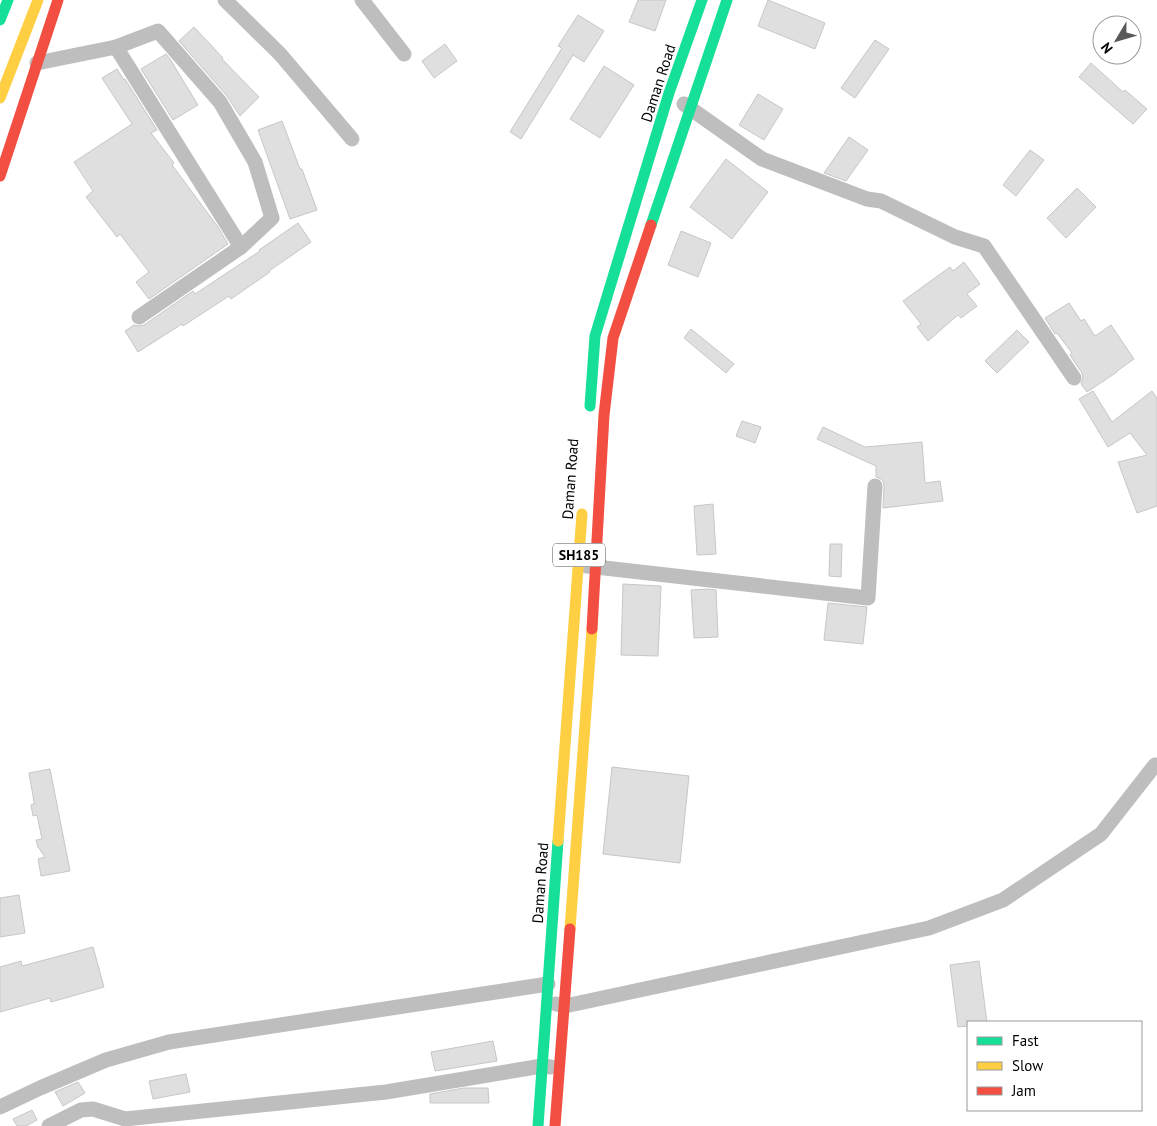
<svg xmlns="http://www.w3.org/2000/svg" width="1157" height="1126" viewBox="0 0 1157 1126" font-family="'PT Sans',sans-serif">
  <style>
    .building { fill: #dfdfdf; stroke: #c7c7c7 }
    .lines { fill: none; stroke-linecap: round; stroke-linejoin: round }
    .street { stroke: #bebebe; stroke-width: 15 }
    .fast { stroke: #16e098; stroke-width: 11 }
    .slow { stroke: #ffcf43; stroke-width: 11 }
    .jam { stroke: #f24e42; stroke-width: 11 }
    .labels { text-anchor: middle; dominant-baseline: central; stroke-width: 4; stroke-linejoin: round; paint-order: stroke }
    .shield { fill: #fff; stroke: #4c4c4c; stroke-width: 1 }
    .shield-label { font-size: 14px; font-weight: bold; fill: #000 }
    .street-label { font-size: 15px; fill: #000; stroke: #fff }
  </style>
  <rect width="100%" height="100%" fill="#fff"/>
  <g class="building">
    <polygon points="638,0 666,0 655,31 629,22"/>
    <polygon points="768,0 825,23 815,49 758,26"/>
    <polygon points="578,15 604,31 584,62 573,55 521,139 510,132 562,48 558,46"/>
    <polygon points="194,27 223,58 222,59 259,97 240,116 227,96 179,41"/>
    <polygon points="875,40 889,49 855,98 841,88"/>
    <polygon points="445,44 457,61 434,78 422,61"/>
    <polygon points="166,54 170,59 198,105 173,120 141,69"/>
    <polygon points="1091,63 1123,92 1125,90 1147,109 1133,124 1079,77"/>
    <polygon points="604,66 634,85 600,138 570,119"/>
    <polygon points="117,69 124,80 125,79 157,130 151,133 174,163 172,165 218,227 228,244 149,299 136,282 149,272 120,234 117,237 86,197 93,191 74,162 132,124 102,78"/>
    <polygon points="758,94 783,109 764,140 739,125"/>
    <polygon points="282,121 300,169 302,169 317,210 290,219 258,130"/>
    <polygon points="849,137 868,150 846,181 824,173"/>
    <polygon points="1030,150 1044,160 1016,196 1003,185"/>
    <polygon points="726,159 768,192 732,239 690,207"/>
    <polygon points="1077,188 1096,207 1066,238 1047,218"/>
    <polygon points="298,223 311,242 269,271 270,272 231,299 229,296 183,326 182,324 138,352 125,331 134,325 139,326 144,325 193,291 195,294 260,251 259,250"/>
    <polygon points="681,231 711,243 698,277 668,265"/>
    <polygon points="964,262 980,284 967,294 977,306 961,318 958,315 928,341 917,327 921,324 903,301 950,267 953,271"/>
    <polygon points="1069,303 1081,321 1084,319 1095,336 1111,325 1134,359 1117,371 1117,372 1087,392 1081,384 1083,378 1082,373 1070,355 1072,353 1057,333 1055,334 1045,318"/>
    <polygon points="691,329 734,364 726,373 684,338"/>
    <polygon points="1017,330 1029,342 997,373 985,361"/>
    <polygon points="1093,391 1112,422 1152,391 1157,398 1157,506 1137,513 1118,462 1147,455 1130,433 1108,447 1079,399"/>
    <polygon points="742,421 761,427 755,443 736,436"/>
    <polygon points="823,427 865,447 922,442 925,483 940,481 943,501 883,508 884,486 883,481 881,479 876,477 876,466 817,439"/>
    <polygon points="713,504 716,554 697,555 694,506"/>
    <polygon points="830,544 842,544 841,577 829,576"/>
    <polygon points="623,584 661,586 658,656 621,655"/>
    <polygon points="708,589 716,590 718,637 694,638 691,590"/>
    <polygon points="828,603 867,607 863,644 824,640"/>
    <polygon points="612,767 689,776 680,863 603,854"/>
    <polygon points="50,769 70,871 41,876 38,859 45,857 38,847 36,840 42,839 37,815 33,816 31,805 34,804 34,802 29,773"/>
    <polygon points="19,895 25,933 0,937 0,898"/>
    <polygon points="93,947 104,987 51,1002 50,998 0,1012 0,967 21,961 22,966"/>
    <polygon points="979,961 987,1022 968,1022 968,1026 958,1027 950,965"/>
    <polygon points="493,1041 497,1061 435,1071 431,1052"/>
    <polygon points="186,1074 190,1092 153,1099 149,1081"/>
    <polygon points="78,1082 85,1093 63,1106 55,1092"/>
    <polygon points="464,1088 488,1088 489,1103 430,1103 430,1094"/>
    <polygon points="32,1110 37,1120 26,1126 17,1126 13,1119"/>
  </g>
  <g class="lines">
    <g class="street">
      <polyline points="225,0 280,54 352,139"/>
      <polyline points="362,0 404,54"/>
      <polyline points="116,47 158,31 220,102 255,162 272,218 241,247 139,317"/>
      <polyline points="37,63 116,47 241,247"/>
      <polyline points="684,104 762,159 867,199 881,201 955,237 984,246 1074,378"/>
      <polyline points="587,566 868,598 875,486"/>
      <polyline points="556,1004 565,1006 929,928 1003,900 1101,834 1155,765"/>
      <polyline points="0,1107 40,1088 106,1060 169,1042 548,984"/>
      <polyline points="49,1126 81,1110 93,1109 125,1119 386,1092 542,1066 551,1067"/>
    </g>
    <g class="fast">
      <polyline points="0,20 8,0"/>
      <polyline points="651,225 727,0"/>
      <polyline points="590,406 595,336 669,93 702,0"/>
      <polyline points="538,1126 558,841"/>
    </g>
    <g class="slow">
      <polyline points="0,98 38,0"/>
      <polyline points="558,841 582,514"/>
      <polyline points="570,929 592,629"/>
    </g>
    <g class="jam">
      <polyline points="0,176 58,0"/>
      <polyline points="592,629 604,415 613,338 651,225"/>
      <polyline points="555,1126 570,929"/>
    </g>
  </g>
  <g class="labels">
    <rect class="shield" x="553" y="543.5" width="52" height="23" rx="4"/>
    <g class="shield-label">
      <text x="579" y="555">SH185</text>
    </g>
    <g class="street-label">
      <text transform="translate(658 83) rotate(-72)">Daman Road</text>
      <text transform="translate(570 479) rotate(-86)">Daman Road</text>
      <text transform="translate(540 883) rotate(-86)">Daman Road</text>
    </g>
  </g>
  <rect x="967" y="1021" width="175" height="90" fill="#ffffff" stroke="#999999"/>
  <rect x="977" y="1037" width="25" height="8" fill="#16e098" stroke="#999999"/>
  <text x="1012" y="1046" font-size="15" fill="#000000">Fast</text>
  <rect x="977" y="1062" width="25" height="8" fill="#ffcf43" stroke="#999999"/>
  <text x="1012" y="1071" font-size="15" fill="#000000">Slow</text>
  <rect x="977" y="1087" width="25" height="8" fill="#f24e42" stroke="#999999"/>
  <text x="1012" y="1096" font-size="15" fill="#000000">Jam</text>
  <g transform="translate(1117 40) rotate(232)"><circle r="24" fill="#ffffff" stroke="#999999"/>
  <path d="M0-4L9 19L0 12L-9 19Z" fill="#595959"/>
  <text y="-8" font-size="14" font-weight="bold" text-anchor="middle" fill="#000000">N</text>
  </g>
</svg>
